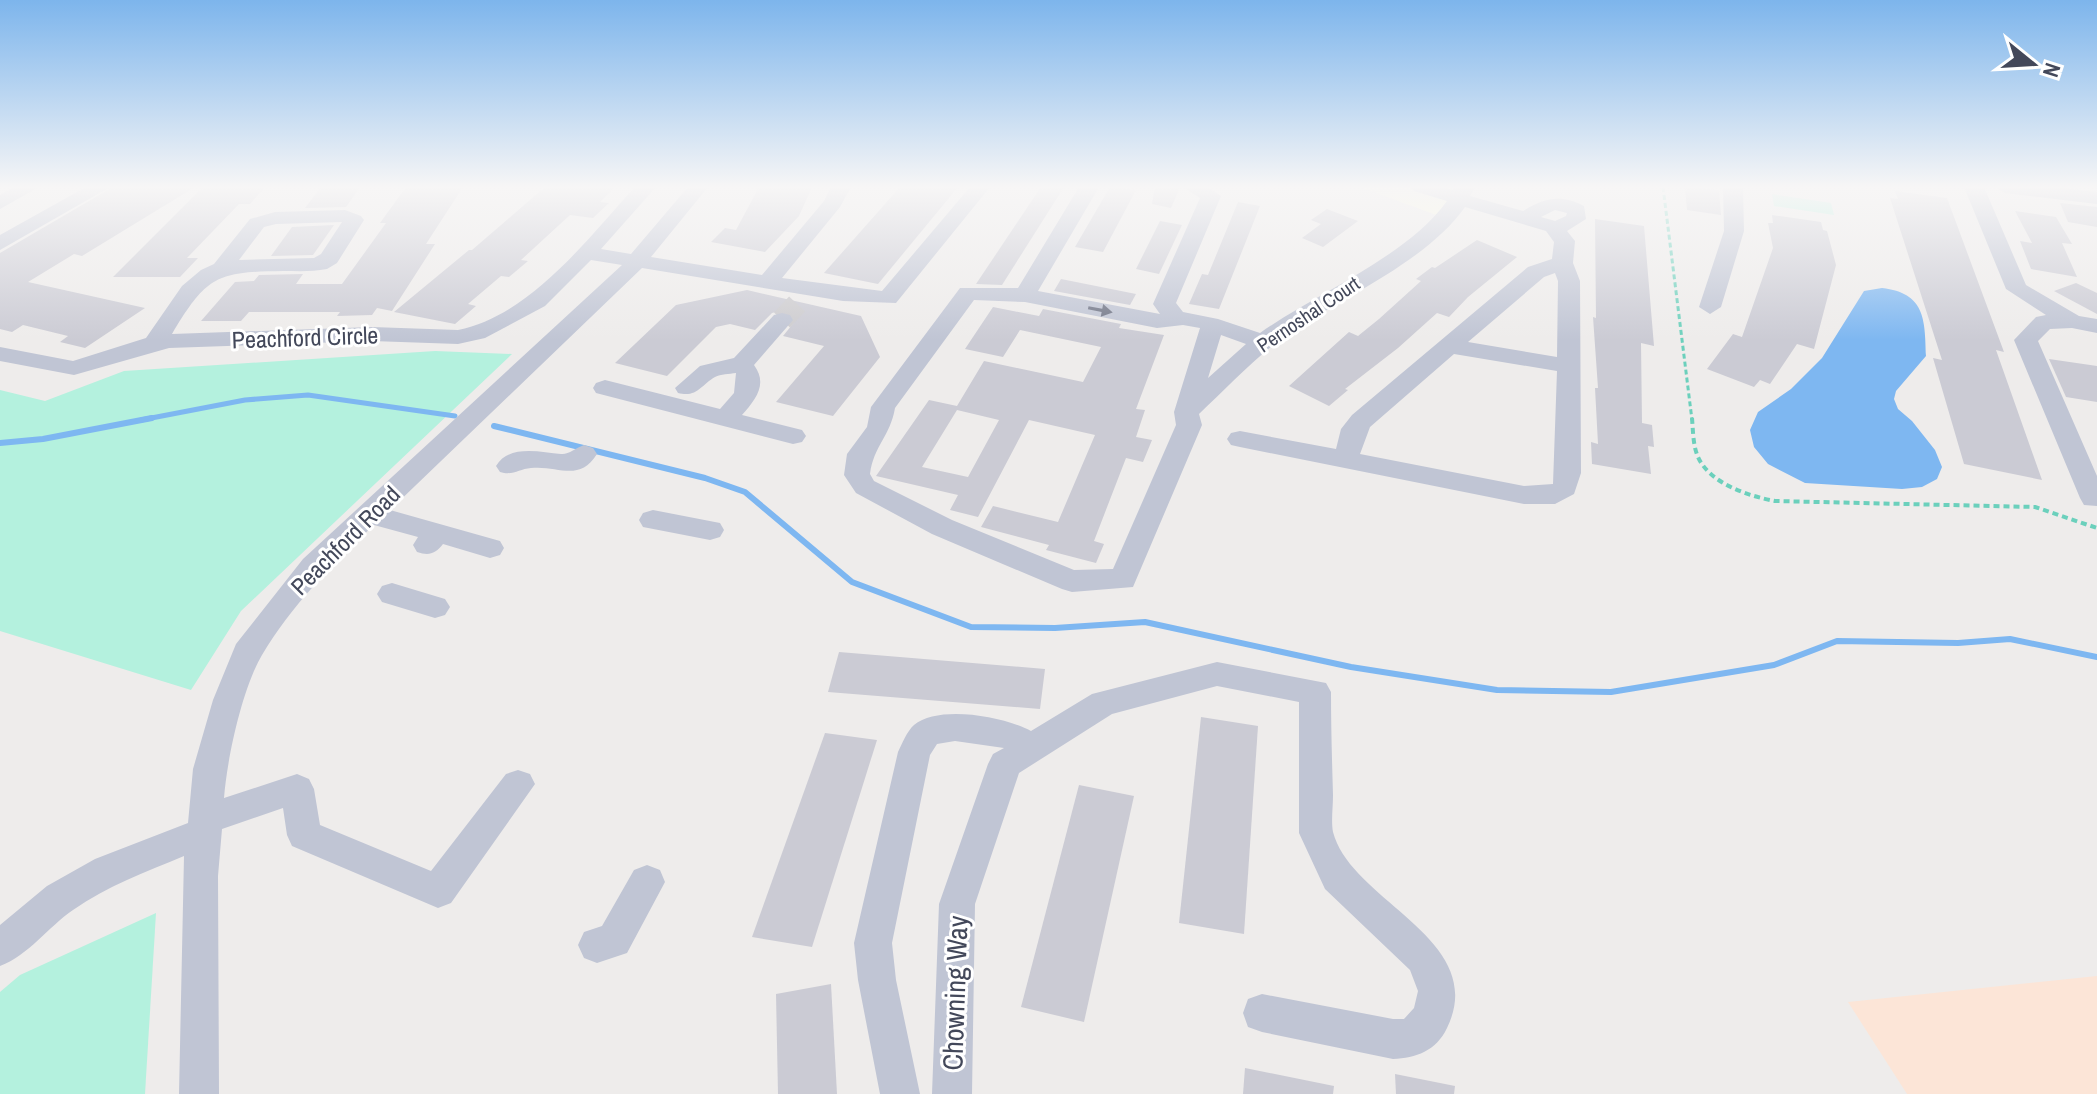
<svg xmlns="http://www.w3.org/2000/svg" width="2097" height="1094" viewBox="0 0 2097 1094" font-family="'Archivo Narrow',sans-serif">
  <style>
    .commercial { fill: #fcfde1 }
    .medical { fill: #fce5d7 }
    .green { fill: #b4f1de }
    .water { fill: #7eb7f1 }
    .lines { fill: none; stroke-linecap: round; stroke-linejoin: round }
    .stream-far1 { stroke: #7eb7f1; stroke-width: 5 }
    .stream { stroke: #7eb7f1; stroke-width: 6 }
    .building { fill: #cbcbd4; fill-rule: evenodd }
    .minor-tunnel { stroke: #cccbce; stroke-width: 22; stroke-dasharray: 22 11; stroke-linecap: butt }
    .path-far1 { stroke: #6bd0bc; stroke-width: 3; stroke-dasharray: 5 3; stroke-linecap: butt }
    .path { stroke: #6bd0bc; stroke-width: 4; stroke-dasharray: 6 4; stroke-linecap: butt }
    .minor { fill: #c0c5d4; fill-rule: evenodd }
    .oneway { fill: #6f7485 }
    .labels { text-anchor: middle; dominant-baseline: central; stroke-width: 6; stroke-linejoin: round; paint-order: stroke }
    .far-street-label { font-size: 20px; fill: #43485a; stroke: #fff }
    .street-label { font-size: 24px; fill: #43485a; stroke: #fff }
    .near-street-label { font-size: 28px; fill: #43485a; stroke: #fff }
  </style>
  <rect width="100%" height="100%" fill="#eeeceb"/>
  <polygon class="commercial" points="1360,187 1455,187 1450,220"/>
  <polygon class="medical" points="2097,976 2097,1094 1907,1094 1848,1002"/>
  <g class="green">
    <polygon points="1772,194 1831,203 1834,215 1774,206"/>
    <polygon points="435,351 512,354 241,611 191,690 0,631 0,390 45,401 124,371"/>
    <polygon points="156,913 145,1094 0,1094 0,992 20,975"/>
  </g>
  <path class="water" d="M1882,288c43,5 43,31 44,68l-30,35 -2,8 4,10 14,12 23,29 7,17 -5,12 -15,8 -20,2 -97,-6 -37,-19 -14,-17 -4,-17 8,-18 33,-23 31,-31 42,-67z"/>
  <g class="lines">
    <polyline class="stream-far1" points="141,420 245,400 308,395 455,416"/>
    <g class="stream">
      <polyline points="494,426 705,478 745,492 852,582 971,627 1055,628 1145,622 1351,667 1497,690 1611,692 1774,665 1837,641 1958,643 2010,639 2097,657"/>
      <polyline points="0,443 43,439 152,418"/>
    </g>
  </g>
  <g class="building">
    <polygon points="113,187 195,187 82,256 74,254 28,282 145,308 85,348 60,342 68,336 23,325 12,332 0,329 0,253"/>
    <polygon points="203,187 265,187 250,204 239,204 187,258 198,258 180,277 113,277"/>
    <polygon points="321,187 360,187 346,207 305,208"/>
    <polygon points="406,187 463,187 426,244 435,244 392,311 377,308 372,315 337,316 340,312 249,312 241,321 201,321 235,282 254,281 259,275 303,274 296,284 342,284 386,223 380,223"/>
    <polygon points="545,187 615,187 600,202 609,203 593,218 570,215 521,260 528,261 509,277 501,276 468,304 476,306 455,324 394,312 469,250 472,250"/>
    <polygon points="759,187 812,187 799,216 765,252 711,242 725,228 736,230"/>
    <polygon points="900,187 958,187 878,284 824,273"/>
    <polygon points="1041,187 1064,187 1002,285 976,284"/>
    <polygon points="1110,187 1136,190 1103,252 1075,247"/>
    <polygon points="1155,187 1180,187 1171,208 1152,204"/>
    <polygon points="1685,187 1719,190 1721,215 1687,210"/>
    <polygon points="1895,191 1947,198 2004,352 1996,350 2042,480 1964,464 1933,358 1942,360 1890,198 1898,199"/>
    <polygon points="1238,202 1260,206 1219,309 1189,304 1202,274 1208,275"/>
    <polygon points="2060,203 2097,207 2097,227 2068,222"/>
    <polygon points="1327,209 1358,221 1323,247 1302,238 1321,224 1311,220"/>
    <polygon points="2015,211 2056,217 2072,244 2062,243 2077,277 2031,269 2020,241 2032,243"/>
    <polygon points="1772,215 1821,222 1823,230 1827,231 1836,265 1814,349 1797,344 1770,384 1760,380 1754,387 1707,369 1733,334 1742,337 1773,248 1768,223 1773,223"/>
    <polygon points="1595,219 1644,226 1654,346 1641,343 1642,423 1652,425 1654,447 1648,446 1651,474 1592,464 1591,442 1598,444 1595,388 1598,388 1593,317 1596,318"/>
    <polygon points="1160,221 1182,225 1159,274 1136,269"/>
    <polygon points="334,225 313,255 271,256 292,227"/>
    <polygon points="1477,240 1517,257 1468,297 1449,317 1437,313 1398,348 1345,389 1348,390 1329,406 1289,386 1349,332 1358,336 1379,319 1421,281 1416,279 1432,267 1435,268"/>
    <polygon points="1061,279 1136,294 1130,305 1054,291"/>
    <polygon points="2076,283 2097,293 2097,314 2054,291"/>
    <polygon points="747,290 861,316 880,357 833,416 776,402 824,346 783,336 796,320 793,313 783,310 772,313 755,330 730,324 716,327 667,376 615,363 676,305"/>
    <path d="M993,307l46,9 4,-7 78,15 -2,4 45,7 -28,74 9,1 -9,27 16,3 -9,22 -17,-4 -32,83 10,3 -8,19 -50,-13 3,-5 -68,-18 12,-21 65,16 37,-87 -66,-15 -51,97 -28,-7 8,-15 -82,-19 53,-76 28,6 27,-45 99,21 18,-35 -81,-17 -17,27 -38,-8zM957,410l42,10 -31,57 -46,-10z"/>
    <polygon points="2049,359 2097,366 2097,402 2066,397"/>
    <polygon points="839,652 1045,669 1040,709 828,692"/>
    <polygon points="1201,717 1258,726 1244,934 1179,923"/>
    <polygon points="825,733 877,740 812,947 752,937"/>
    <polygon points="1079,785 1134,796 1084,1022 1021,1007"/>
    <polygon points="831,984 837,1094 778,1094 776,994"/>
    <polygon points="1245,1068 1334,1086 1333,1094 1243,1094"/>
    <polygon points="1395,1074 1455,1086 1454,1094 1396,1094"/>
  </g>
  <g class="lines">
    <polyline class="minor-tunnel" points="782,320 799,302"/>
    <polyline class="path-far1" points="1663,187 1692,420"/>
    <path class="path" d="M1692,418c1,12 1,28 6,39 12,27 51,39 77,44l260,6 62,21"/>
    <g class="minor">
      <polygon points="14,187 39,187 0,209 0,195"/>
      <polygon points="86,187 110,187 0,250 0,235"/>
      <path d="M635,187h21l-55,62 30,5 57,-67h20l-57,70 111,18 62,-74 7,-14h20l-11,20 -58,71 100,13 88,-104h20l-94,116 -53,-2 -201,-33 -252,242 110,31 4,7 -4,7 -10,3 -47,-14c-8,10 -14,12 -26,8l-4,-7 5,-8 -44,-12c-41,39 -83,81 -112,130 -20,34 -35,104 -38,143l73,-24 12,5 5,10 6,36 111,46 75,-97 12,-4 12,4 5,10 -84,119 -13,5 -146,-62 -5,-11 -4,-27 -61,21 -4,47 1,218h-40l5,-238c-38,16 -77,30 -111,54 -25,17 -44,45 -73,56v-41l47,-39 48,-27 93,-36 5,-54 20,-69 23,-56 67,-85 319,-294 -31,-5 -46,46 -60,32 -27,6 -86,-3 -203,7 -95,27 -74,-14v-14l73,14 73,-23 36,-52 19,-16 13,-6 36,-45 25,-7 70,-2 16,6 3,4 -27,43 -10,6c-15,3 -30,2 -44,2 -67,1 -76,5 -111,63l200,-7 86,3c73,-15 129,-91 177,-143zM342,222l-21,32 -7,4 -75,2 25,-33 12,-3z"/>
      <path d="M1079,187h20l-61,104 122,23 -7,-10 47,-106 -17,-11h25l13,9 -45,107 7,9 35,7 42,14c55,-39 148,-77 187,-132l-33,-10 -3,-4h31l11,3 2,-3h20l-5,9 53,15c21,-13 38,-17 61,-5l2,13 -19,12 8,10 -2,22 7,18 1,192 -7,21 -19,10h-31l-284,-57 -9,-2 -4,-6 4,-6 9,-2 96,18 5,-20 11,-14 176,-148 24,-8 2,-17 -8,-11 -81,-24c-38,54 -120,89 -174,125 -34,23 -62,54 -92,82l3,11 -69,162 -61,5 -10,-3 -130,-55 -76,-41 -12,-18 3,-21 20,-27 4,-20 89,-119h58zM1555,210l12,3 -1,3 -11,5 -14,-4zM1555,273l3,8 -1,76 -89,-15 76,-65zM974,300l51,2 132,26 26,-3 17,3 -26,84 2,13 -63,144 -39,1 -122,-50 -78,-39 -4,-7c4,-29 20,-37 25,-66zM1221,335l25,9 -38,34zM1454,354l103,17 -4,113 -29,2 -164,-32 10,-27z"/>
      <polygon points="1723,187 1743,187 1744,231 1721,307 1710,314 1699,307 1724,231"/>
      <polygon points="1964,187 1984,187 2026,285 2079,316 2097,319 2097,333 2072,328 2050,329 2038,341 2097,476 2097,506 2084,505 2080,498 2014,340 2036,317 2046,315 2006,289"/>
      <polygon points="1995,187 2055,187 2097,192 2097,204 2005,193"/>
      <path d="M782,313l8,2 3,5 -39,45c14,19 2,34 -12,50l60,15 4,6 -4,6 -9,2 -197,-51 -3,-5 3,-5 9,-3 115,29 14,-16 2,-20c-7,1 -15,1 -21,4 -14,8 -18,21 -37,16l-3,-5 25,-22 34,-8 40,-43z"/>
      <path d="M584,445l9,3 4,6c-18,29 -39,11 -66,14 -12,1 -18,8 -31,4l-4,-6c13,-22 44,-14 65,-12 7,1 15,-6 23,-9z"/>
      <polygon points="653,510 720,523 724,530 720,537 710,540 643,527 639,520 643,513"/>
      <polygon points="392,583 445,599 450,607 445,615 435,618 382,602 377,594 382,586"/>
      <path d="M1217,662l109,21 5,9c0,34 1,69 2,103 0,12 -2,26 0,37 18,70 157,107 114,196 -11,23 -31,30 -54,31l-131,-27 -14,-5 -5,-14 5,-14 14,-5 131,25h11l10,-11 4,-17 -8,-21 -85,-81 -26,-56v-131l-82,-16 -105,28 -93,59 -44,131 -3,190h-40l7,-190 49,-140 5,-10 11,-6 -49,-7 -18,3 -7,11 -38,188 4,37 24,114h-40l-22,-114 -4,-37 44,-191c4,-8 9,-21 16,-27 25,-21 92,-8 117,6l61,-37z"/>
      <polygon points="647,865 660,870 665,882 627,953 597,963 584,958 578,945 584,932 602,926 634,870"/>
    </g>
  </g>
  <defs><path id="oneway-solid" d="M-6-.8H1V-3.2L6.5 0L1 3.2V.8H-6Z" transform="scale(2)"/></defs>
  <use class="oneway" href="#oneway-solid" transform="translate(1100 310) rotate(11)"/>
  <linearGradient id="sky" x2="0" y2="1"><stop stop-color="#7db5ec"/><stop offset="0.55" stop-color="#f7f6f6"/><stop offset="1" stop-color="#f7f6f6" stop-opacity="0"/></linearGradient>
  <rect width="2097" height="340" fill="url(#sky)"/>
  <g class="labels">
    <g class="far-street-label">
      <text transform="translate(1308 314) rotate(-34)">Pernoshal Court</text>
    </g>
    <g class="street-label">
      <text transform="translate(305 337) rotate(-2)">Peachford Circle</text>
      <text transform="translate(345 540) rotate(-45)">Peachford Road</text>
    </g>
    <g class="near-street-label">
      <text transform="translate(955 993) rotate(-88)">Chowning Way</text>
    </g>
  </g>
  <g transform="translate(2033 64) rotate(108)" stroke="#ffffff" stroke-width="6" paint-order="stroke">
  <path d="M0-6L14 30L0 20L-14 30Z" fill="#43485a"/>
  <text y="-12" font-size="22" font-weight="bold" text-anchor="middle" fill="#43485a">N</text>
  </g>
</svg>
